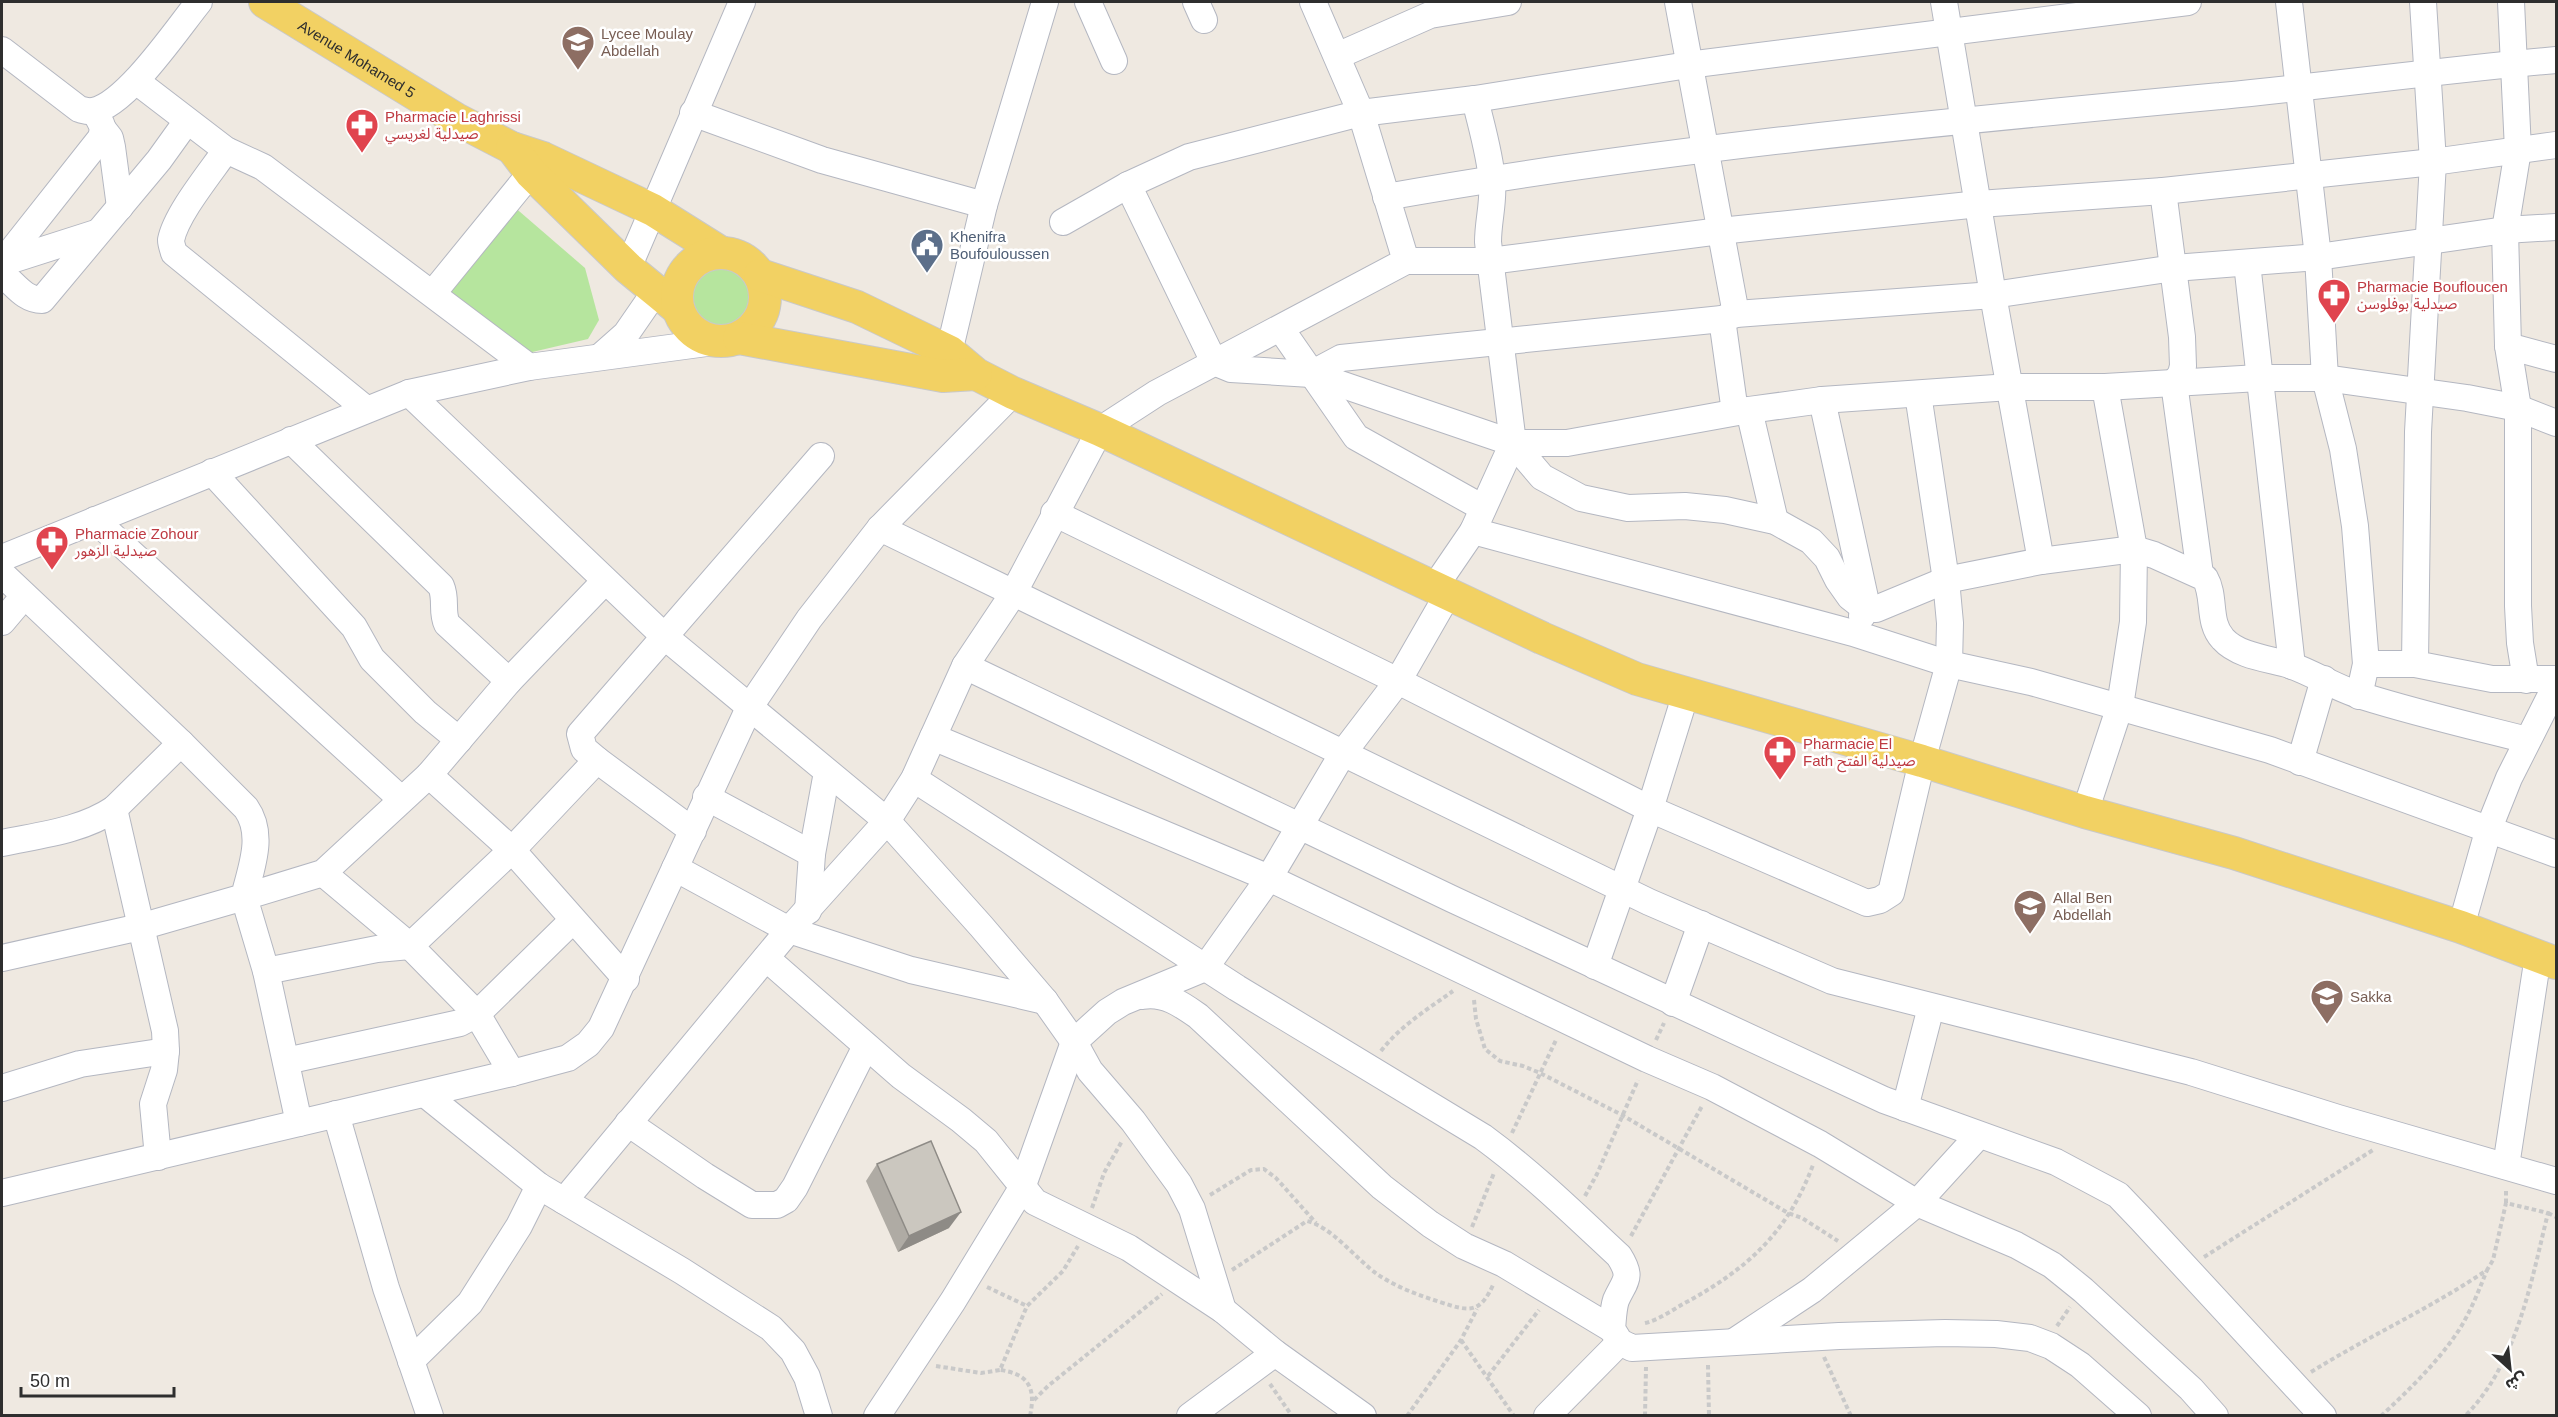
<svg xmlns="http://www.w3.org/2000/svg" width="2558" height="1417" viewBox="0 0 2558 1417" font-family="Helvetica,'Noto Sans Arabic',sans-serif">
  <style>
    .green { fill: #b6e59e }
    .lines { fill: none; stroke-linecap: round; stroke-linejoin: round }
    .minor-casing { stroke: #b4b7c1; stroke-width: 28 }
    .major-casing { stroke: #c9c9c9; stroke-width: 34 }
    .path { stroke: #c9c9c9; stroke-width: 4; stroke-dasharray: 4.5 3; stroke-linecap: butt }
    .minor { stroke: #fff; stroke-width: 26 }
    .major { stroke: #f2d163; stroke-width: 32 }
    .wall { fill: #afaba4 }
    .shaded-wall { fill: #8e8b86 }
    .building { fill: #cbc7bf; stroke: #8e8b86; stroke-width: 1.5 }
    .labels { text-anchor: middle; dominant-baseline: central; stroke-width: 5; stroke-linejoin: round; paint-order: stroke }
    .education-label { font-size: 15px; fill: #785e54; stroke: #fff; text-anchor: start }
    .street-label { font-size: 15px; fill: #2e2e2e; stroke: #fff }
    .health-label { font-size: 15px; fill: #be3a42; stroke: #fff; text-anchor: start }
    .service-label { font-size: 15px; fill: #4e5e75; stroke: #fff; text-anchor: start }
  </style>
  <rect width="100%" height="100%" fill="#efe9e1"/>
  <g class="green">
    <polygon points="512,205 585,268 599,320 588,339 528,353 445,289"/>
    <circle cx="721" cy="298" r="32"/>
  </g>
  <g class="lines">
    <g class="minor-casing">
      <g id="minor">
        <polyline points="1088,2 1114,61"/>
        <polyline points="1196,2 1204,20"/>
        <polyline points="1678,2 1736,314"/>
        <polyline points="1944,2 1993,295 2041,561"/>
        <polyline points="2289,2 2318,257 2325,378 2343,449 2355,526 2366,664 2359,696"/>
        <polyline points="2423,2 2433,162 2418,432 2415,664 2492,679 2556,679"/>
        <polyline points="2511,2 2518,150 2505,230 2508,346 2518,408 2518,606 2520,643 2526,680"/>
        <path d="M2,50l77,59c4,1 9,3 14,2 34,-7 84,-82 106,-109"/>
        <polyline points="1337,56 1430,15 1508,2"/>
        <polyline points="136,81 226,150 263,167 529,367"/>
        <polyline points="693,113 822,160 984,205"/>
        <polyline points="103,129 110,138 112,147 120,207"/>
        <path d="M226,150c-15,22 -50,64 -55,90 0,4 2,9 3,13l192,156"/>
        <polyline points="1128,185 1214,362 1231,369 1311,374 1513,443 1567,443 1749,410 1822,400 2010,387 2105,387 2259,378 2325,378 2467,398 2518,408 2556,423"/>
        <polyline points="2163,191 2182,337 2183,366 2181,374 2174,383 2200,574"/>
        <path d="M1386,197c276,-49 556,-75 835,-101 112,-11 223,-26 335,-36"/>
        <polyline points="1063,222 1128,185 1189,157 1361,113 1475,99 1688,65 2188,2"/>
        <polyline points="1406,261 1490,261 1720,231 1979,204 2163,191 2433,162 2556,145"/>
        <path d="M2,263l98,-124c6,-11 0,-18 -6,-28"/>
        <polyline points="2,263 96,233"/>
        <polyline points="2247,263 2292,666"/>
        <polyline points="628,268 742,2"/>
        <path d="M2,274c13,10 22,26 40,26l117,-140 28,-39"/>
        <polyline points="433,293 543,158"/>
        <polyline points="1722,319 1735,412"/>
        <polyline points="1281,329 1356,437 1483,508"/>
        <polyline points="2508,346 2556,359"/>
        <polyline points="600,357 626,334 655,292"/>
        <polyline points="945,369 984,205 1045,2"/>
        <polyline points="1311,374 1341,358 1722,319 1736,314 1993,295 2174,268 2318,257 2505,230 2556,227"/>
        <polyline points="409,393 664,636 887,821 981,926 1045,1001 1074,1042 1090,1071 1133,1121 1179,1184 1192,1209 1223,1310"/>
        <polyline points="1822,400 1867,607 1862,616"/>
        <polyline points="1749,410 1775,521"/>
        <path d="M291,440l150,146c6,14 0,25 6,38l62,57"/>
        <path d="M1513,443l29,34 39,21 47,10 57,-2 40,4 50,11 36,20 16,17 11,22 12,17 9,7 17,5 70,-29 95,-19 93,-12 20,6 51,23c11,19 2,44 18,61 15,17 47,20 67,26 25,9 48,24 72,31 54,17 110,30 165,44"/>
        <polyline points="212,472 354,627 372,659 425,712 459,740"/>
        <polyline points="1054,513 1398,681 1650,809 1867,903 1880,900 1891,893 1922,761 1949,664 1950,623 1946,580 1918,394"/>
        <polyline points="95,520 401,799"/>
        <polyline points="880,528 1649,902 1832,981 2191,1072 2338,1118 2556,1181"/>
        <polyline points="1473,531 1853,633 1949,664 2031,682 2270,750 2556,854"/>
        <polyline points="2,558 409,393 529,367 714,342"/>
        <path d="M2,574l179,169 65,65c19,27 5,60 -2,89l-104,30 -138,31"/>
        <path d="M1434,588l39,-57 40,-88 -25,-201c0,-21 6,-40 4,-61 -2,-27 -11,-56 -17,-82"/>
        <polyline points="2,622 24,596"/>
        <polyline points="2366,664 2415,664"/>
        <polyline points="965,666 1452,899 1884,1100 2056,1162 2118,1195 2141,1219 2323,1416"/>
        <polyline points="933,737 1269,878 1647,1059 1712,1087 1820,1144 1917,1203 2016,1245 2052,1265 2083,1290 2191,1389 2215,1416"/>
        <polyline points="2300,762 2324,679"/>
        <polyline points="429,775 512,850 626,979"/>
        <path d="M914,779l323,209 246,149c49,36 92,78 136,119 14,22 6,24 -3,44 -3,9 -3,20 -4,29l8,13 12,6 207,-12 106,-3 51,1 34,4 21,8 29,19 58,51"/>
        <polyline points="706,797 812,854"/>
        <polyline points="114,809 165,1031 166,1051 164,1070 153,1104 158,1157"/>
        <polyline points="2085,812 2120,706 2133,622 2134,549 2105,387"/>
        <polyline points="693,831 597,760 584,749 580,734 821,456"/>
        <path d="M2,843c38,-8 79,-12 112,-34l67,-66"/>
        <polyline points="675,868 789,930 911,970 1045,1001"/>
        <polyline points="323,873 410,946 477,1014 512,1073"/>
        <polyline points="808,911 812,854 827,772"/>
        <polyline points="2461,927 2489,828 2509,778 2556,685"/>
        <polyline points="766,958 901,1076 961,1120 986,1141 1035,1202 1129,1248 1223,1310 1275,1353 1363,1416"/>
        <polyline points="1595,966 1650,809 1686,693"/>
        <polyline points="266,971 377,949 410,946 512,850 597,760"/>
        <path d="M1142,996c22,-4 39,8 56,20l184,171 48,37 34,22 40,18 108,65"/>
        <polyline points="1673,1003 1701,924"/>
        <polyline points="286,1061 460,1023 477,1014 573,920"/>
        <polyline points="2,1088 80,1064 166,1051"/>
        <polyline points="425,1094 539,1186 682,1271 771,1328 793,1351 807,1377 819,1416"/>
        <polyline points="1905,1108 1931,1007"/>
        <polyline points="336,1114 386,1288 430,1416"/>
        <polyline points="299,1123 266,971 244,897 323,873 429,775 509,681 605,581"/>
        <polyline points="628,1123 705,1176 752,1205 777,1205 786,1200 795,1187 866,1046"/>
        <polyline points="2506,1166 2538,956"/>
        <polyline points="2,1193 512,1073 568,1058 588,1044 601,1028 749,708 809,619 880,528 1013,393"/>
        <polyline points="564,1201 789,930 887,821 914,779 965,666 1013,594 1100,430 1157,393 1406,261 1361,113 1313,2"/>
        <polyline points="1735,1341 1812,1290 1917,1203 1979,1135"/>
        <polyline points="411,1361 470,1303 519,1226 539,1186"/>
        <polyline points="877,1416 953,1301 1022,1188 1074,1042 1107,1012 1123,1002 1205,968 1269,878 1343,753 1398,681 1448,594"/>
        <polyline points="1190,1416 1275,1353"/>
        <polyline points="1547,1416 1620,1342"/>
      </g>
    </g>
    <g class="major-casing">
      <g id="major">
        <path id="s1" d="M265,2l191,117 56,29 31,10 110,52 67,42"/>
        <polyline points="512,148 531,173 628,268 678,309"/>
        <circle cx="721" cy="297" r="44"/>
        <polyline points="760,275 857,307 950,352 976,374 1013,393 1100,430 1542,638 1637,679 1922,761 2085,812 2234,853 2461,927 2556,963"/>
        <polyline points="739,338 943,376 976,374"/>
      </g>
    </g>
    <g class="path">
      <polyline points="1474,1000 1476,1019 1485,1049 1500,1061 1523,1066 1540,1073 1622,1115 1788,1213 1802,1218 1838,1241"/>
      <polyline points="1656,1040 1664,1023"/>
      <path d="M1381,1051c19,-25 47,-42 72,-60"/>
      <polyline points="1512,1133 1556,1040"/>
      <polyline points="1210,1195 1251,1170 1264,1169 1276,1178 1316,1223"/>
      <polyline points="1585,1196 1597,1174 1638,1080"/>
      <polyline points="2506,1203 2506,1189"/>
      <polyline points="1092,1208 1104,1173 1122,1141"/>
      <polyline points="2548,1213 2556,1217"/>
      <polyline points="1472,1227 1494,1173"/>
      <polyline points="1631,1236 1702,1106"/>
      <polyline points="2204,1257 2373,1150"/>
      <path d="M1232,1270l75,-49c25,6 49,38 70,53 19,13 41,21 63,28 30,10 40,12 54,-19"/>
      <polyline points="987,1287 1027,1306"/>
      <path d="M1645,1323c13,-3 26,-12 38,-19 63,-34 104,-70 130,-139"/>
      <polyline points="2057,1326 2070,1307"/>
      <polyline points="1461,1340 1514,1416"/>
      <polyline points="1824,1357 1851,1416"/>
      <polyline points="1708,1365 1709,1416"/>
      <polyline points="936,1366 981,1373 1000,1370"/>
      <path d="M2311,1372c58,-36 120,-64 176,-102l6,-10 13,-57 42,10c-17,69 -31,151 -83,203"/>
      <polyline points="1488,1376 1539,1310"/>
      <polyline points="1270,1384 1292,1416"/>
      <polyline points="1034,1400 1048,1386 1162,1294"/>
      <path d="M1030,1416c6,-28 -1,-42 -30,-46l27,-64 36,-35 15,-25"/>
      <polyline points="1407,1416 1461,1340 1477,1309"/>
      <polyline points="1645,1416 1646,1367"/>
      <path d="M2381,1416c28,-26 57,-54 78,-86 12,-19 20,-40 28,-60"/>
    </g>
    <use href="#minor" class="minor"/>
    <use href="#major" class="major"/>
  </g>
  <polygon class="wall" points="877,1164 949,1228 898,1252 866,1181"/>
  <polygon class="shaded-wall" points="961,1212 949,1228 898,1252 909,1236"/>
  <polygon class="building" points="931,1141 961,1212 909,1236 877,1164"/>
  <defs>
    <g id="university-pin" transform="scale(1.725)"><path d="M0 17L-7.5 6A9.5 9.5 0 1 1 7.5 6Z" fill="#8d6e63" stroke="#fff"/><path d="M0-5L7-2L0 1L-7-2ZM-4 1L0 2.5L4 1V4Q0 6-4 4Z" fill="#fff"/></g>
    <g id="pharmacy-pin" transform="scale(1.725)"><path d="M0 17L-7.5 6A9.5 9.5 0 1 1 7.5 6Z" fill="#e0444e" stroke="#fff"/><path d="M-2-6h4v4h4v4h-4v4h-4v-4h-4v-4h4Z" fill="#fff"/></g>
    <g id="civic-pin" transform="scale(1.725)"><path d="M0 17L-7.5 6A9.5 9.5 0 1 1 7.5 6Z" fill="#5c6f8a" stroke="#fff"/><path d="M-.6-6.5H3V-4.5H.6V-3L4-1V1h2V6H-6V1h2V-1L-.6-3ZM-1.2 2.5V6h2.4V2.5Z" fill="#fff"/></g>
    <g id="school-pin" transform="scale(1.725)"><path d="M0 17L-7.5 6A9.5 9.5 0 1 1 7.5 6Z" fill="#8d6e63" stroke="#fff"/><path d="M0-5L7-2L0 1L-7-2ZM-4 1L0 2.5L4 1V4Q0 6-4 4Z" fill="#fff"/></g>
  </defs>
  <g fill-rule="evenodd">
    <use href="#university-pin" x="578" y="42"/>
    <use href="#pharmacy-pin" x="362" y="125"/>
    <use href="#civic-pin" x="927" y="245"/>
    <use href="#pharmacy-pin" x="2334" y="295"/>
    <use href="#pharmacy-pin" x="52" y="542"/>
    <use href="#pharmacy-pin" x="1780" y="752"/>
    <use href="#school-pin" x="2030" y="906"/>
    <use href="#school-pin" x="2327" y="996"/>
  </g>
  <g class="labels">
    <g class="education-label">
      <text x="601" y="33">Lycee Moulay<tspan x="601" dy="17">Abdellah</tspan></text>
      <text x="2053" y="897">Allal Ben<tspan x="2053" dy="17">Abdellah</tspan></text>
      <text x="2350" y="996">Sakka</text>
    </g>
    <g class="street-label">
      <text stroke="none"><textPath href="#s1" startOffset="108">Avenue Mohamed 5</textPath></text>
    </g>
    <g class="health-label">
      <text x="385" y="116">Pharmacie Laghrissi<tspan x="385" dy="17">صيدلية لغريسي</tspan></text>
      <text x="2357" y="286">Pharmacie Boufloucen<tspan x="2357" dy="17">صيدلية بوفلوسن</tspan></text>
      <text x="75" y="533">Pharmacie Zohour<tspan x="75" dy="17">صيدلية الزهور</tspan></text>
      <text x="1803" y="743">Pharmacie El<tspan x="1803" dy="17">Fath صيدلية الفتح</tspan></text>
    </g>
    <g class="service-label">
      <text x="950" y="236">Khenifra<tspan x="950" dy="17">Boufouloussen</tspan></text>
    </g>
  </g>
  <rect width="2558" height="1417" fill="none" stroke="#2e2e2e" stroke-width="6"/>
  <g transform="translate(2510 1369) rotate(153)" stroke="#ffffff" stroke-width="4.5" paint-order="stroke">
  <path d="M0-4.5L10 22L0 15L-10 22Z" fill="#2e2e2e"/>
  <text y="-9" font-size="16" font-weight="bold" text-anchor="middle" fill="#2e2e2e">ش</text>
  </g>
  <path d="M21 1387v9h153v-9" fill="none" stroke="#2e2e2e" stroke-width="3"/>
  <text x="30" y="1387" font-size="18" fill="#2e2e2e" stroke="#ffffff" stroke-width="4.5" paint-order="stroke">50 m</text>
</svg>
